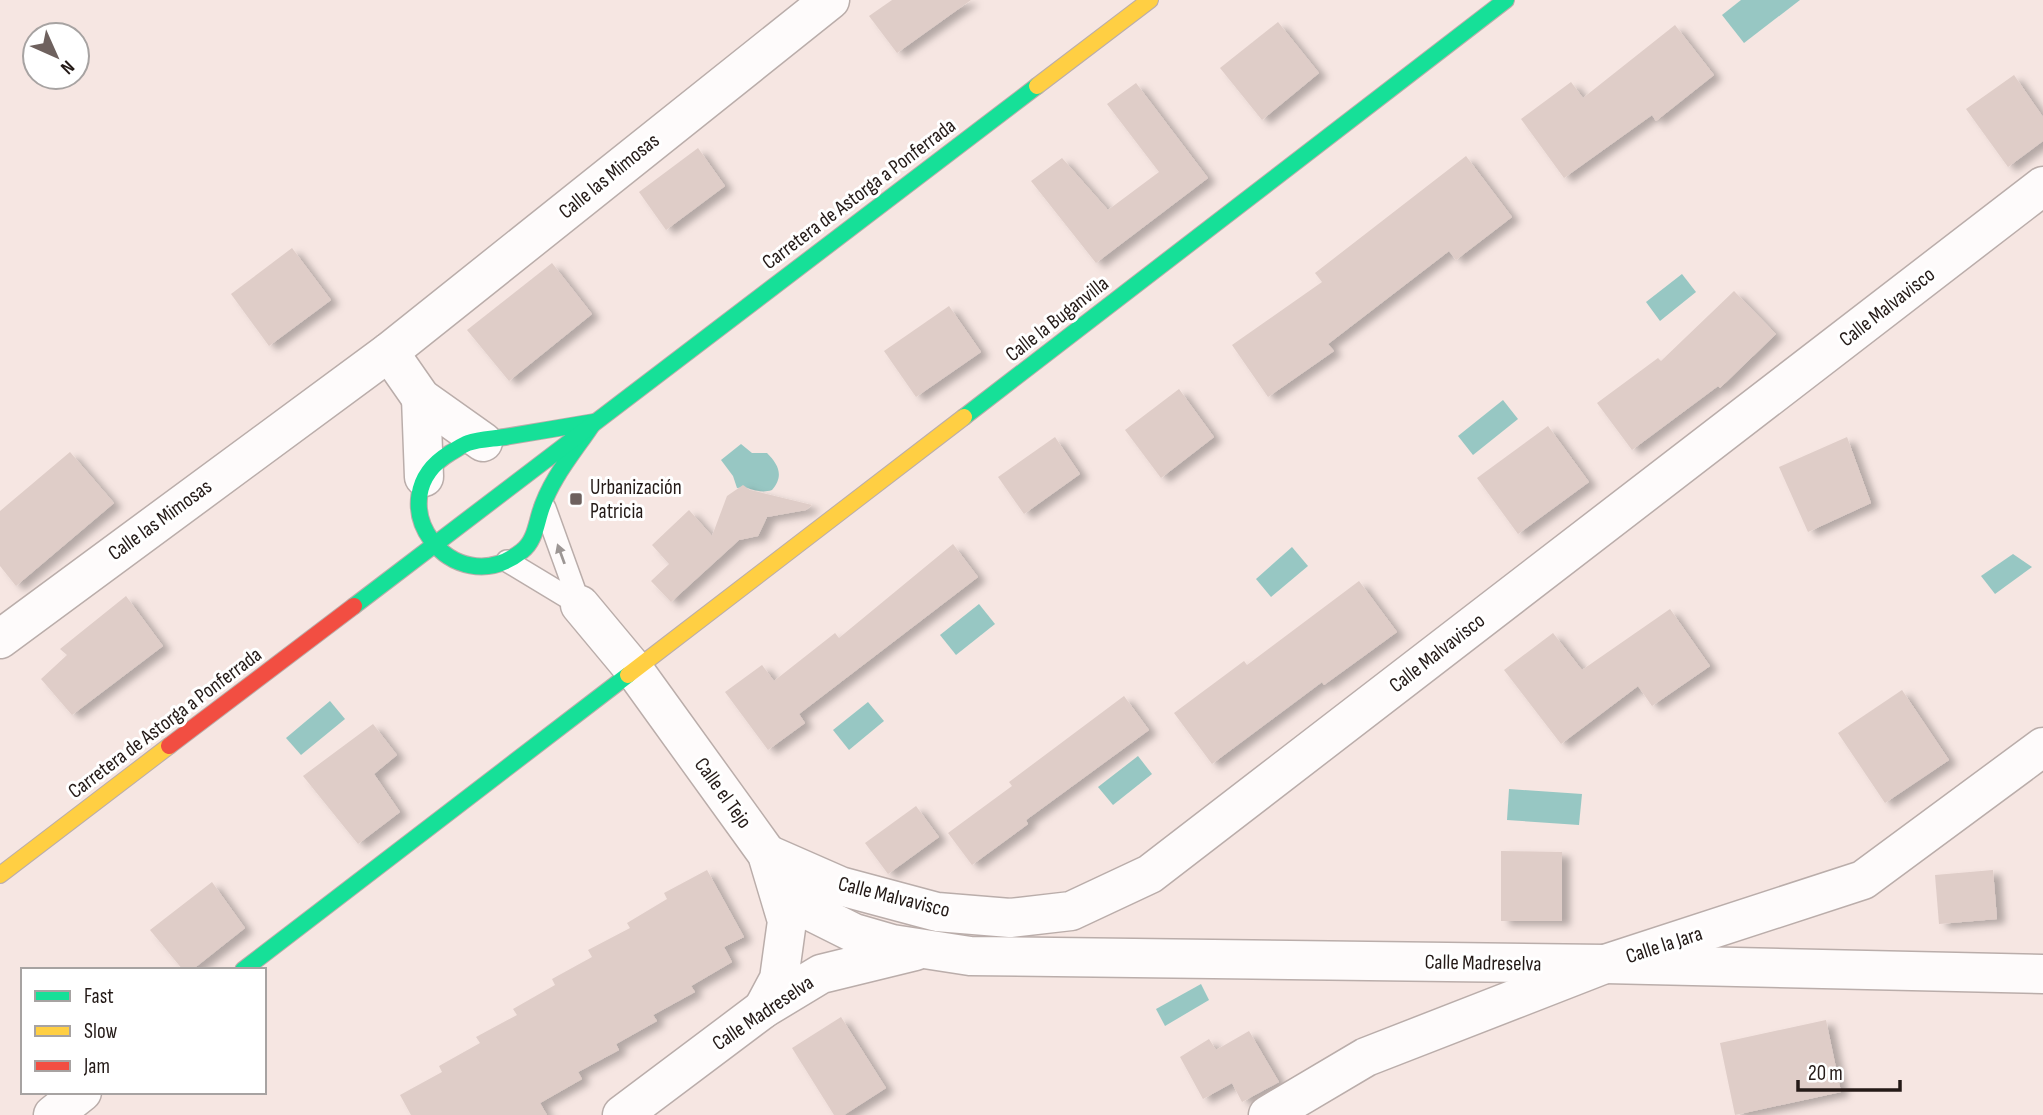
<svg xmlns="http://www.w3.org/2000/svg" width="2043" height="1115" viewBox="0 0 2043 1115" font-family="'Sofia Sans Condensed',sans-serif">
  <style>
    .water { fill: #97c7c3 }
    .building { fill: #dfcdc8; filter: url(#shadow) }
    .lines { fill: none; stroke-linecap: round; stroke-linejoin: round }
    .lane-casing { stroke: #baadaa; stroke-width: 24 }
    .street-casing { stroke: #baadaa; stroke-width: 41 }
    .fast-casing { stroke: #baadaa; stroke-width: 18 }
    .slow-casing { stroke: #baadaa; stroke-width: 18 }
    .jam-casing { stroke: #baadaa; stroke-width: 18 }
    .lane { stroke: #fefbfb; stroke-width: 21 }
    .street { stroke: #fefbfb; stroke-width: 38 }
    .fast { stroke: #16e098; stroke-width: 16 }
    .slow { stroke: #ffcf43; stroke-width: 16 }
    .jam { stroke: #f24e42; stroke-width: 16 }
    .oneway { fill: #9c9694 }
    .poi-dot { fill: #6e615e; stroke: #fff; stroke-width: 2.5 }
    .labels { text-anchor: middle; dominant-baseline: central; stroke-width: 6; stroke-linejoin: round; paint-order: stroke }
    .street-label { font-size: 21px; fill: #241a17; stroke: #fff }
    .poi-label { font-size: 21px; fill: #241a17; stroke: #fff; text-anchor: start }
  </style>
  <defs>
    <filter id="shadow"><feDropShadow dx="8" dy="4.5" stdDeviation="3.5" flood-color="#0004"/></filter>
  </defs>
  <rect width="100%" height="100%" fill="#f6e6e2"/>
  <g class="water">
    <polygon points="1741,0 1800,0 1744,43 1722,15"/>
    <polygon points="1682,274 1696,292 1660,321 1646,302"/>
    <polygon points="1503,400 1518,419 1473,455 1458,436"/>
    <path d="M741,444l11,9h15c12,12 17,23 5,37 -15,5 -23,-5 -35,-2l-4,-12 -12,-16z"/>
    <polygon points="1292,547 1308,566 1271,597 1256,579"/>
    <polygon points="2013,554 2032,567 1995,594 1981,576"/>
    <polygon points="979,604 995,624 956,655 940,635"/>
    <polygon points="330,701 345,719 301,755 286,738"/>
    <polygon points="868,702 884,721 849,750 833,730"/>
    <polygon points="1138,756 1152,774 1113,805 1098,787"/>
    <polygon points="1509,789 1582,794 1579,825 1507,820"/>
    <polygon points="1201,984 1209,1000 1165,1026 1156,1009"/>
  </g>
  <g class="building">
    <polygon points="892,0 971,0 897,53 869,16"/>
    <polygon points="1278,22 1319,73 1262,120 1220,68"/>
    <polygon points="1675,25 1714,75 1656,121 1652,115 1564,178 1521,119 1571,82 1583,98"/>
    <polygon points="2014,75 2043,117 2043,141 2008,167 1966,109"/>
    <polygon points="1136,83 1208,178 1096,263 1031,181 1062,158 1108,210 1159,172 1107,104"/>
    <polygon points="698,148 725,186 666,230 639,192"/>
    <polygon points="1466,156 1512,217 1456,260 1449,251 1328,344 1334,351 1268,397 1232,345 1322,282 1315,273"/>
    <polygon points="292,248 331,300 269,346 231,294"/>
    <polygon points="552,263 592,314 509,381 467,330"/>
    <polygon points="1734,291 1776,334 1720,388 1718,386 1632,450 1597,403 1658,358 1661,361"/>
    <polygon points="949,306 981,352 916,397 884,351"/>
    <polygon points="1179,389 1214,437 1161,478 1125,430"/>
    <polygon points="1548,426 1589,482 1518,534 1477,478"/>
    <polygon points="1055,437 1080,474 1024,514 998,477"/>
    <polygon points="1847,437 1871,503 1808,532 1779,467"/>
    <polygon points="70,452 114,503 16,586 0,566 0,511"/>
    <polygon points="743,485 750,490 812,505 806,510 767,517 758,536 739,540 671,602 651,581 669,564 652,545 689,510 712,536 727,496"/>
    <polygon points="953,544 978,577 799,714 805,723 768,750 725,692 762,665 774,681 835,633 839,638"/>
    <polygon points="1359,581 1397,632 1324,685 1322,682 1212,764 1174,713 1244,661 1247,665"/>
    <polygon points="126,596 163,646 72,715 41,679 67,655 60,649"/>
    <polygon points="1670,609 1710,666 1652,706 1638,686 1561,744 1504,670 1553,633 1582,670"/>
    <polygon points="1902,690 1949,760 1885,803 1838,733"/>
    <polygon points="1124,696 1149,730 1026,820 1028,824 972,865 948,833 1012,786 1009,782"/>
    <polygon points="373,724 397,755 374,774 400,812 358,844 303,776"/>
    <polygon points="916,806 939,837 888,874 865,843"/>
    <polygon points="1501,851 1562,852 1562,921 1501,921"/>
    <polygon points="707,870 744,937 724,947 732,962 691,986 695,992 653,1015 657,1021 616,1044 619,1050 578,1072 582,1079 540,1103 547,1115 411,1115 400,1095 442,1072 439,1066 480,1043 476,1037 517,1015 513,1009 555,985 552,979 592,957 588,950 630,928 627,923 667,899 664,893"/>
    <polygon points="1993,870 1997,919 1939,924 1935,875"/>
    <polygon points="212,882 245,928 192,970 183,970 150,930"/>
    <polygon points="841,1017 886,1088 844,1115 834,1115 792,1048"/>
    <polygon points="1826,1020 1841,1092 1735,1115 1720,1043"/>
    <polygon points="1249,1031 1279,1082 1242,1102 1232,1083 1203,1099 1180,1057 1209,1039 1216,1050"/>
  </g>
  <g class="lines">
    <g class="lane-casing">
      <g id="lane">
        <polyline points="545,508 580,605"/>
        <polyline points="507,561 580,605"/>
      </g>
    </g>
    <g class="street-casing">
      <g id="street">
        <polyline points="389,352 421,398 483,442"/>
        <polyline points="421,398 424,477"/>
        <polyline points="580,605 635,671 767,854 787,921 779,979 763,1009"/>
        <polyline points="0,639 389,352 830,0"/>
        <polyline points="767,854 840,886 937,912 1010,918 1071,911 1150,874 2043,186"/>
        <polyline points="768,856 808,910 854,933 892,944 970,956 1605,964 2043,974"/>
        <polyline points="53,1115 82,1092"/>
        <polyline points="622,1115 763,1009 821,974 915,951"/>
        <polyline points="1268,1115 1366,1057 1605,964 1863,880 2043,747"/>
      </g>
    </g>
    <g class="fast-casing">
      <g id="fast">
        <polyline points="964,417 1506,0"/>
        <path d="M594,422c-19,29 -44,57 -54,91 -4,13 -6,29 -18,38 -70,55 -148,-52 -72,-98 6,-3 12,-8 18,-10 12,-4 25,-4 37,-6 30,-5 59,-10 89,-15z"/>
        <polyline points="354,606 1037,86"/>
        <polyline points="243,970 628,675"/>
      </g>
    </g>
    <g class="slow-casing">
      <g id="slow">
        <polyline points="1037,86 1150,0"/>
        <polyline points="628,675 964,417"/>
        <polyline points="0,875 169,746"/>
      </g>
    </g>
    <g class="jam-casing">
      <polyline id="jam" points="169,746 354,606"/>
    </g>
    <use href="#lane" class="lane"/>
    <use href="#street" class="street"/>
    <use href="#fast" class="fast"/>
    <use href="#slow" class="slow"/>
    <use href="#jam" class="jam"/>
  </g>
  <defs><path id="oneway-solid" d="M-6-.8H1V-3.2L6.5 0L1 3.2V.8H-6Z" transform="scale(1.75)"/></defs>
  <use class="oneway" href="#oneway-solid" transform="translate(561 554) rotate(-110)"/>
  <rect class="poi-dot" x="569" y="492" width="14" height="14" rx="3.5"/>
  <g class="labels">
    <g class="street-label">
      <text transform="translate(609 176) rotate(-39)">Calle las Mimosas</text>
      <text transform="translate(859 194) rotate(-37)">Carretera de Astorga a Ponferrada</text>
      <text transform="translate(1887 307) rotate(-38)">Calle Malvavisco</text>
      <text transform="translate(1057 319) rotate(-38)">Calle la Buganvilla</text>
      <text transform="translate(160 520) rotate(-36)">Calle las Mimosas</text>
      <text transform="translate(1437 653) rotate(-38)">Calle Malvavisco</text>
      <text transform="translate(165 723) rotate(-37)">Carretera de Astorga a Ponferrada</text>
      <text transform="translate(723 793) rotate(54)">Calle el Tejo</text>
      <text transform="translate(894 897) rotate(14)">Calle Malvavisco</text>
      <text transform="translate(1664 945) rotate(-18)">Calle la Jara</text>
      <text transform="translate(1483 963) rotate(1)">Calle Madreselva</text>
      <text transform="translate(763 1013) rotate(-34)">Calle Madreselva</text>
    </g>
    <g class="poi-label">
      <text x="590" y="487">Urbanización<tspan x="590" dy="24">Patricia</tspan></text>
    </g>
  </g>
  <rect x="21" y="968" width="245" height="126" fill="#ffffff" stroke="#a7a3a2" stroke-width="2"/>
  <rect x="35" y="991" width="35" height="10" fill="#16e098" stroke="#a7a3a2" stroke-width="2"/>
  <text x="84" y="1003" font-size="21" fill="#241a17">Fast</text>
  <rect x="35" y="1026" width="35" height="10" fill="#ffcf43" stroke="#a7a3a2" stroke-width="2"/>
  <text x="84" y="1038" font-size="21" fill="#241a17">Slow</text>
  <rect x="35" y="1061" width="35" height="10" fill="#f24e42" stroke="#a7a3a2" stroke-width="2"/>
  <text x="84" y="1073" font-size="21" fill="#241a17">Jam</text>
  <g transform="translate(56 56) rotate(135)"><circle r="33" fill="#ffffff" stroke="#a7a3a2" stroke-width="2"/>
  <path d="M0-5L12 26L0 18L-12 26Z" fill="#6e615e"/>
  <text y="-10" font-size="19" font-weight="bold" text-anchor="middle" fill="#241a17">N</text>
  </g>
  <path d="M1798 1080v10h102v-10" fill="none" stroke="#241a17" stroke-width="3.5"/>
  <text x="1808" y="1080" font-size="21" fill="#241a17" stroke="#ffffff" stroke-width="5" paint-order="stroke">20 m</text>
</svg>
